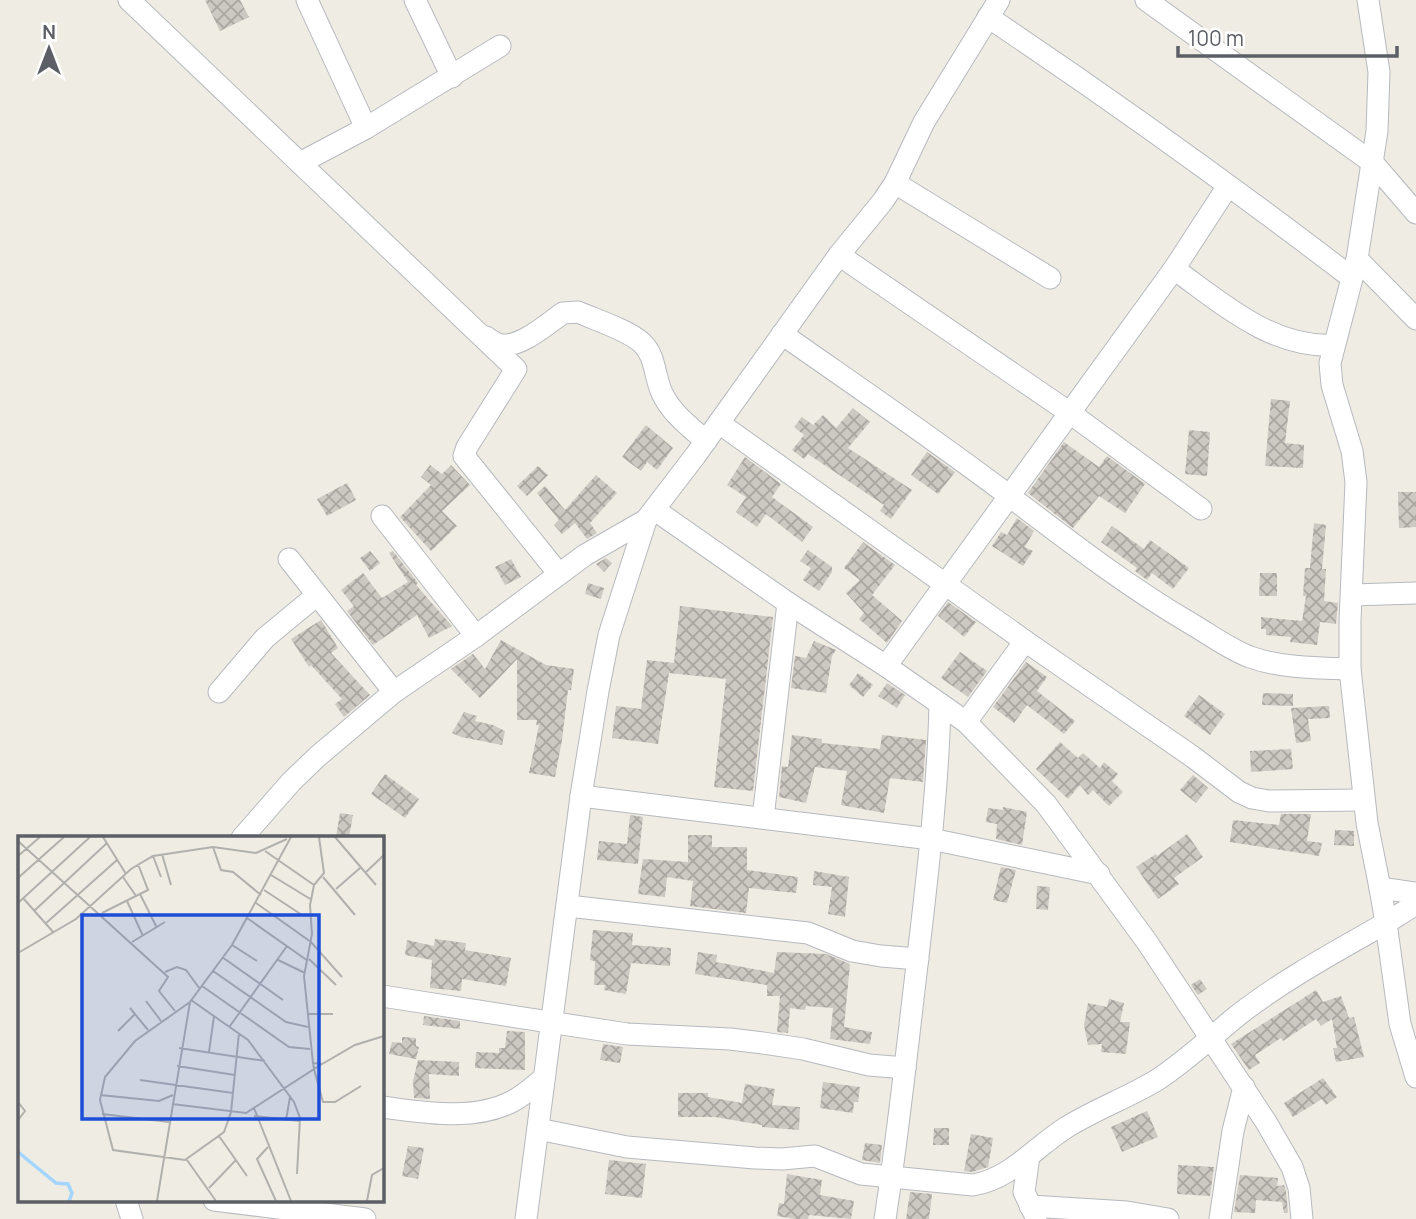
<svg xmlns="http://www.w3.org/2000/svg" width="1416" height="1219" viewBox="0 0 1416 1219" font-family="Manrope,sans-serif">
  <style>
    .building { fill: url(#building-cross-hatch) }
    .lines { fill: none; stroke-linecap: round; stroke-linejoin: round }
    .minor-casing { stroke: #b6b9be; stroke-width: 23 }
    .minor { stroke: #fff; stroke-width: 21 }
    .inset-river { fill: none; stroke: #a3d5ff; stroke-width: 3.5 }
    .inset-road { fill: none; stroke: #b0b0ad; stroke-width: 2 }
    .view { fill: #1d4ed8; fill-opacity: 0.15; stroke: #1d4ed8; stroke-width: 3.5 }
    .inset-edge { fill: none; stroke: #5c5f65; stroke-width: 3.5 }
  </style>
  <defs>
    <pattern id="building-cross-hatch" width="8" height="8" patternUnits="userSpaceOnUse" patternTransform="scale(1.75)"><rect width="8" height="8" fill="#ccc9c3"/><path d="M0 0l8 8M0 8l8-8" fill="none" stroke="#a9a6a2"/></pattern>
  </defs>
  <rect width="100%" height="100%" fill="#efece4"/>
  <g class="building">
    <polygon points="205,0 240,0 249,17 220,31"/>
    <polygon points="1271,399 1290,401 1285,443 1304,445 1303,468 1265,466"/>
    <polygon points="853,408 870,422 848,448 912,490 891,519 880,511 884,505 808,454 804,459 792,450 804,435 794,427 802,417 813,425 823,415 836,428"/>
    <polygon points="646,425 673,448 657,470 647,462 641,471 622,457"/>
    <polygon points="1189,430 1210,432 1207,476 1185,474"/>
    <polygon points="1064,442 1099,467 1107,456 1145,484 1125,513 1099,496 1073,528 1028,493"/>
    <polygon points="927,452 955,472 938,494 911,475"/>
    <polygon points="745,457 781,484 772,497 813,527 802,542 766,514 757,527 736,512 746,497 727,485"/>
    <polygon points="430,465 442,474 451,465 470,485 442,511 457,526 431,551 400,517 431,485 421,477"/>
    <polygon points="538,466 548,475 527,496 517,486"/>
    <polygon points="596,475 617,493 590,523 597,533 587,539 575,523 562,534 554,525 559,520 537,493 545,486 565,510"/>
    <polygon points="347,483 356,500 327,516 317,499"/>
    <polygon points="1398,492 1416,492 1416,527 1399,528"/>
    <polygon points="1017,518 1034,531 1025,547 1033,551 1023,566 992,546 1001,532 1007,535"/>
    <polygon points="1314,523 1326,525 1322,569 1326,569 1324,601 1338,603 1336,624 1320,622 1317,645 1290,642 1291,637 1266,635 1266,629 1261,629 1261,617 1302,621 1306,596 1303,596 1305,568 1310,568"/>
    <polygon points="1112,526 1144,549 1150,540 1189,568 1173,589 1152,573 1147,580 1135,571 1137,568 1101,542"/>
    <polygon points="863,542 895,565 872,595 902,621 887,643 859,619 864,613 846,593 860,580 844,568"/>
    <polygon points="808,550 832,567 832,572 819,591 803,580 811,568 800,561"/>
    <polygon points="370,551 380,563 370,571 360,558"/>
    <polygon points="393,551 418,583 416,585 452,626 429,638 417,615 373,645 347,611 354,606 341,590 363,573 382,598 408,582 389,553"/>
    <polygon points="606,558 612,563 604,572 596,564"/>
    <polygon points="511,559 521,577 505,585 495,567"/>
    <polygon points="1260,573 1277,573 1277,596 1259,596"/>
    <polygon points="588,583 604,588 601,599 585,594"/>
    <polygon points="948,602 976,622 964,637 938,616"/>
    <polygon points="680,606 773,617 753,791 714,787 726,679 669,673 658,744 612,738 616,706 641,709 647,660 674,663"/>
    <polygon points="321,620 338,648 331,653 370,695 344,717 335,704 342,699 311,665 309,667 291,639"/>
    <polygon points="501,640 546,665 574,669 571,690 568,690 562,740 555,777 529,773 539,725 536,725 537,720 517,720 517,659 480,698 451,669 473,654 485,669"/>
    <polygon points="814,641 836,650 832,656 826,693 791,688 795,656 806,658"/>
    <polygon points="960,652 987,671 968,697 941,678"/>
    <polygon points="1026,662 1047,677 1037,691 1075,721 1064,734 1027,705 1014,723 993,707"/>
    <polygon points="858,673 873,685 863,697 849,685"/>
    <polygon points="887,683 905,695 897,708 878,696"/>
    <polygon points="1263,693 1293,694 1293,706 1262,705"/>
    <polygon points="1199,695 1225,714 1210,735 1184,716"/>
    <polygon points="1329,706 1330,718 1308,719 1311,741 1296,743 1291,708"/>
    <polygon points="464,712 477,716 475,721 493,725 505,731 502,745 461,737 452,733"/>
    <polygon points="792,735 822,739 822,743 880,749 882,735 926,740 923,782 890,778 884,813 841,805 847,771 815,767 806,803 779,797 782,766 788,767"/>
    <polygon points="1060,742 1078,758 1083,753 1100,768 1104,762 1118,774 1112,781 1123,792 1109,806 1093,790 1088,795 1080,785 1068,799 1036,769"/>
    <polygon points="1291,749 1293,769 1251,772 1250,751"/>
    <polygon points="385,774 419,799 405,818 371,794"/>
    <polygon points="1193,775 1208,788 1196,803 1180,790"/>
    <polygon points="1003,807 1027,812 1022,845 996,839 997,824 986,822 988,808 1003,810"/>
    <polygon points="340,813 353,815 349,837 336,837"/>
    <polygon points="1281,814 1311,814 1307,841 1322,843 1319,856 1230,842 1233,820 1279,825"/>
    <polygon points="630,815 643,817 638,864 597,860 599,841 627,844"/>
    <polygon points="1335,830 1354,831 1354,846 1334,845"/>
    <polygon points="1187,834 1203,857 1174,878 1179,884 1158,899 1136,867 1156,854 1157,856"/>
    <polygon points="688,835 712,835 712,847 747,847 747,870 798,877 796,893 749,888 746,913 690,906 693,881 667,877 665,897 638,894 643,859 688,862"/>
    <polygon points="1001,867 1016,870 1007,903 993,900"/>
    <polygon points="814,871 849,877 845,917 828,914 832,887 813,885"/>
    <polygon points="1037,886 1050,887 1048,910 1036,909"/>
    <polygon points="593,930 633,933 632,945 671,948 670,966 631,963 626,994 604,990 605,985 594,985 595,961 590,960"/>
    <polygon points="435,939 466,943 465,950 511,958 506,986 462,979 461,991 430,988 432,960 405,955 407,940 434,946"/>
    <polygon points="698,952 717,955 716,962 774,973 777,952 826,954 850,964 844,1027 872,1032 870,1044 830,1039 833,1008 806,1006 805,1010 790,1008 788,1033 777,1032 780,996 767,996 767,985 695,974"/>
    <polygon points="1200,979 1207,989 1198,995 1191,985"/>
    <polygon points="1316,990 1323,1002 1341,996 1349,1018 1354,1017 1364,1057 1336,1062 1333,1048 1337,1048 1332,1019 1321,1026 1316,1019 1283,1041 1281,1038 1255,1055 1260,1063 1249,1070 1231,1044"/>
    <polygon points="1109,999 1124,1003 1120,1022 1130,1022 1126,1054 1101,1052 1102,1044 1088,1045 1084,1025 1088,1003 1107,1007"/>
    <polygon points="424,1016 460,1021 460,1029 423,1025"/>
    <polygon points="507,1031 525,1032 525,1070 475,1068 476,1052 499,1053 499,1048 505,1048"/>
    <polygon points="402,1037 416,1038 416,1046 419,1047 416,1059 389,1054 392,1042 402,1043"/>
    <polygon points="603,1044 623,1047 620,1063 600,1060"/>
    <polygon points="418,1060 459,1062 459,1076 429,1074 430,1099 414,1098 413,1081"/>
    <polygon points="1323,1078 1337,1097 1326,1105 1322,1099 1293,1117 1284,1103"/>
    <polygon points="823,1082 860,1087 858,1102 854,1102 853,1113 820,1108"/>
    <polygon points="745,1084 775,1089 772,1105 800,1107 799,1130 762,1127 762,1125 715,1117 678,1117 678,1093 708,1093 708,1097 742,1103"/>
    <polygon points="1147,1111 1158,1137 1122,1152 1111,1127"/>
    <polygon points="934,1128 949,1128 949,1145 933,1145"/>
    <polygon points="971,1134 993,1138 988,1167 972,1172 964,1171"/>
    <polygon points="865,1143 882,1145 880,1163 862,1160"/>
    <polygon points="408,1146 424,1148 418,1179 402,1176"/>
    <polygon points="609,1160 646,1164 642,1198 605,1194"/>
    <polygon points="1178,1165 1214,1167 1210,1196 1177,1194"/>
    <polygon points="787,1174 822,1180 820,1195 854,1201 851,1219 809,1215 808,1219 795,1219 777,1216 779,1203 784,1204"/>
    <polygon points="1240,1175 1278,1178 1277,1186 1284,1185 1286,1191 1288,1213 1284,1213 1282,1202 1256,1200 1255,1213 1234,1212"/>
    <polygon points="910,1192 932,1194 929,1219 906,1219"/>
  </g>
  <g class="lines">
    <g class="minor-casing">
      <g id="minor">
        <polyline points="129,0 516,369 467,447 464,456 559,574"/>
        <polyline points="307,0 366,128"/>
        <polyline points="415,0 452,77"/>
        <polyline points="1146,0 1373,163 1416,213"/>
        <polyline points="1368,0 1379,72 1377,131 1357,259 1330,363 1332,385 1352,451 1356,482 1350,621 1350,669 1367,823 1380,888 1416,893"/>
        <path d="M988,17c124,83 245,170 364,261"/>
        <polyline points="300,163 366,128 500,46"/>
        <polyline points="895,183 1050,278"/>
        <polyline points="839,255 1070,413 1201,509"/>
        <polyline points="1357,259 1416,319"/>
        <path d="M1174,269c48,34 97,79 159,76"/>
        <path d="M782,334c77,54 155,107 230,164 58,44 115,88 178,125 19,11 39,26 60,34 31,11 68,11 100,12"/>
        <path d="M486,337c4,3 10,7 15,8 21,2 46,-21 62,-32l15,-1c18,8 50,18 64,31 14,13 12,33 20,50 9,20 28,34 44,48"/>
        <polyline points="719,423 1025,641 1193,757 1239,792 1252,798 1269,801 1363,800"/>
        <polyline points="655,510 788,603 886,666 966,722 1046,804 1147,942 1266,1122 1292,1167 1299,1188 1302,1219"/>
        <polyline points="382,516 476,636"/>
        <polyline points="289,559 394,692"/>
        <polyline points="1352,595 1416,593"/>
        <polyline points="886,666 1174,269 1228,186"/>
        <polyline points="219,692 265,638 317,595"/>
        <polyline points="966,722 1025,641"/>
        <polyline points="581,796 931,839 1099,874"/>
        <polyline points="763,818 788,603"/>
        <polyline points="242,838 291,782 318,756 394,692 476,636 585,555 646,520"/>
        <polyline points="1416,904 1386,923 1400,1024 1416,1077"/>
        <polyline points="568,906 808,933 852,951 881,956 918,959"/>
        <polyline points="382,996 627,1034 730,1039 763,1043 803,1049 869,1065 905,1068"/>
        <path d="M382,1107c41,5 92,15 131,-6 11,-6 21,-15 31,-23"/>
        <path d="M538,1129l89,18 128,11 27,1 33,-3 46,18 112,11c38,-6 63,-39 94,-58 29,-18 62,-30 90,-47 29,-19 53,-42 80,-64 46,-36 98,-64 149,-93l-6,-35"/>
        <polyline points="1029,1156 1024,1192 1036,1217"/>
        <polyline points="126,1200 132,1219"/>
        <polyline points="214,1200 365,1219"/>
        <polyline points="1030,1206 1127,1212 1168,1219"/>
        <polyline points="526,1219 581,796 598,691 609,635 646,520 695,456 839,255 883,201 895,183 924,122 999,0"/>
        <path d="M885,1219c13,-84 22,-170 32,-254 10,-87 21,-174 23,-261"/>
        <polyline points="1220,1219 1233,1131 1244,1087"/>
      </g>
    </g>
    <use href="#minor" class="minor"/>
  </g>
  <g transform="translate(18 836)">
    <rect width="366" height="366" fill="#efece4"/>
    <path class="inset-river" d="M0,316l38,31 12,1 4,9 -3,8"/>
    <path class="inset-road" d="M85,1l23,37M301,1l5,36 -10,12 -4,20 2,29 -8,42 9,87 9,1 33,-19 29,-9M317,1l41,48M0,5l150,136 -9,14 16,20M195,11l8,23 12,2 28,23M247,15l49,34M144,18l9,31M0,20l22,-19M135,20l8,21M347,37l19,-18M253,39l41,25M105,41l13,19M305,41l32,38M0,42l46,-41M318,53l24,-21M246,54l38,25M122,58l17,34M5,62l31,35M109,65l16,35M0,67l72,-66M238,67l55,39 31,35M16,75l73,-68M84,77l46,-23 -10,-26M229,82l61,43M27,88l72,-64M114,106l33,-20M214,109l25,16M0,117l58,-34 55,-50 22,-13 60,-9 43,6 31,-14M204,121l61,43M291,123l27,26M260,124l27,13M195,135l73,51 22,5M147,136l12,-5 9,3 14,19M184,150l87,61 21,2M173,164l57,40 46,62 6,16 -3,56M128,165l15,20M172,166l-55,39 -30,36 -5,23 13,50 72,10 39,-28 7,-20 8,-79M112,172l18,22M290,178h25M212,190l57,-80M100,195l17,-17M161,212l86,13M191,216l5,-36M304,228l-8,5 9,33h12l26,-16M159,230l58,9M122,244l93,13M82,259l59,6 14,-6M0,266l7,9 -7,9M154,268l74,9 68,-44 -1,-6M236,272l37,93M84,278l67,8M236,280l46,5M268,284l4,-23M201,300l28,40M250,311l-11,12 19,42M169,324l29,41M191,352l27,-28M139,365l33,-199 42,-57 59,-108M349,365l5,-26 12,-7"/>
    <path class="view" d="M64,79h237v204h-237z"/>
    <rect width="366" height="366" class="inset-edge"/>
  </g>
  <g transform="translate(49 49)" stroke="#ffffff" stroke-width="5" paint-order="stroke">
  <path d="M0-5L12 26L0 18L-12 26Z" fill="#5c5f65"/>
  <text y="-10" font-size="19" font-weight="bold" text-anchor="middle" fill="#5c5f65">N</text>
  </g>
  <path d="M1178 46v10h219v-10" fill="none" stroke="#5c5f65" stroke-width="3.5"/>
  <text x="1188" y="46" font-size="21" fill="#5c5f65" stroke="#ffffff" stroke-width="5" paint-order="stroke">100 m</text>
</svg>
